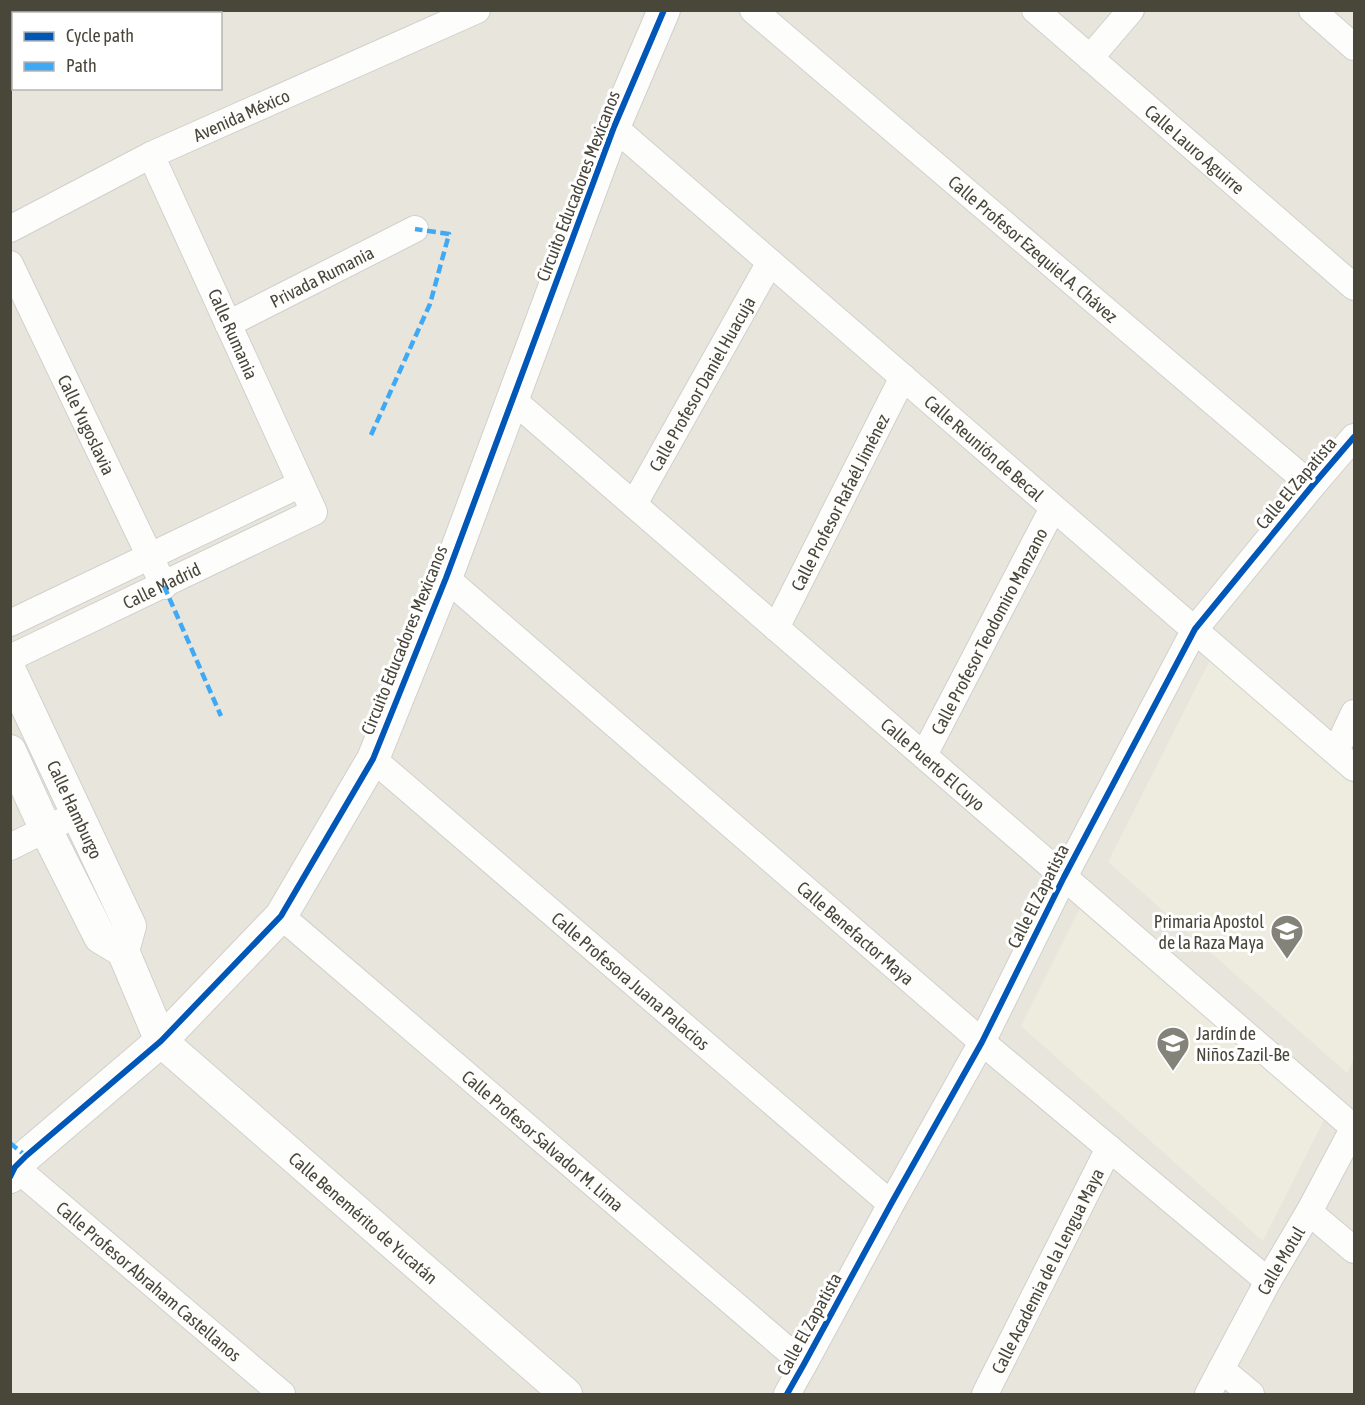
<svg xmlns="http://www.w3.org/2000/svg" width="1365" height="1405" viewBox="0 0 1365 1405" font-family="'Asap Condensed',sans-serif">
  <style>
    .residential { fill: #e7e5dc; fill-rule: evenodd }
    .education { fill: #edecde }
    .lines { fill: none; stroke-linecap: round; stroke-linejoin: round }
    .minor-casing { stroke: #d1d0cc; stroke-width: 28 }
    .tertiary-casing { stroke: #d1d0cc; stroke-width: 34 }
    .minor { stroke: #fdfdfc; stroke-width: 26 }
    .tertiary { stroke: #fdfdfc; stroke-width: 32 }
    .quiet { stroke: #3fa9f5; stroke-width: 4.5; stroke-dasharray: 9 4.5; stroke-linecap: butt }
    .cycleway-casing { stroke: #fff; stroke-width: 10 }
    .cycleway { stroke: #0057b8; stroke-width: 6 }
    .labels { text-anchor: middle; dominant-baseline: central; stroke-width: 6; stroke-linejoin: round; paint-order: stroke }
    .street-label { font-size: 18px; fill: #49463a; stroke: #fff }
    .poi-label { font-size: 18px; fill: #49463a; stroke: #fff; text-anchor: end }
  </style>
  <rect width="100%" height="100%" fill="#f3f3ee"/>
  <path class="residential" d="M11,11h1343v1383h-1343zM14,14h206v74h-206z"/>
  <g class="education">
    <polygon points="1211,658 1354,784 1354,1059 1347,1073 1108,862"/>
    <polygon points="1082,904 1325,1118 1263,1241 1021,1026"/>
  </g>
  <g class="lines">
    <g class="minor-casing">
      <g id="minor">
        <path id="s1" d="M753,10l559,476"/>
        <path id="s2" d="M1035,10l319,277"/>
        <polyline points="1312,10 1354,47"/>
        <polyline points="30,14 37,10"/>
        <polyline points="10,23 14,21"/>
        <polyline points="1090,58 1131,10"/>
        <path id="s3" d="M614,127l740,641"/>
        <path id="s4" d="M10,229l141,-74 326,-145"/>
        <path id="s5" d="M10,264l154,322"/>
        <path id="s6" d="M228,324l187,-95"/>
        <path id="s7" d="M513,400l841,728"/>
        <path id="s8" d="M634,504l136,-242"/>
        <path id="s9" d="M446,578l536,464 286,239"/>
        <polyline points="10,623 301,484"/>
        <path id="s10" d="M776,628l127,-251"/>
        <path id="s11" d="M10,658l304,-146 -163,-357"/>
        <polyline points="1336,751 1354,713"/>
        <path id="s12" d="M924,755l129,-247"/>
        <path id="s13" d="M373,759l518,445"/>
        <polyline points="10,847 77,814"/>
        <path id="s14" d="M281,916l523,448"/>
        <path id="s15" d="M15,1167l267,227"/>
        <polyline points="1309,1212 1354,1250"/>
        <polyline points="1221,1369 1251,1394"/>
        <polyline points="787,1394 804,1364 891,1204 982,1042 1064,877 1195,629 1312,486 1354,437"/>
        <path id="s16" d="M985,1394l124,-246"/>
        <path id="s17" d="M1208,1394l60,-113 41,-69 45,-85"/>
      </g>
    </g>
    <g class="tertiary-casing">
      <g id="tertiary">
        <path id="s18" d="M10,671l120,255 -7,25"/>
        <path id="s19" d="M10,751l36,79 54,107 23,14 38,90 405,353"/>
        <polyline points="10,1177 15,1167 26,1156 161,1041 281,916 373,759 446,578 614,127 664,10"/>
      </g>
    </g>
    <use href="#minor" class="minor"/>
    <use href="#tertiary" class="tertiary"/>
    <g class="quiet">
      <polyline points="371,435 430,304 449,234 415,229"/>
      <polyline points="164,586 221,716"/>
      <polyline points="10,1143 26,1156"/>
    </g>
    <g class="cycleway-casing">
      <g id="cycleway">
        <polyline points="10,1177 15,1167 26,1156 161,1041 281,916 373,759 446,578 614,127 664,10"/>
        <polyline points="787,1394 804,1364 891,1204 982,1042 1064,877 1195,629 1312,486 1354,437"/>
      </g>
    </g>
    <use href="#cycleway" class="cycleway"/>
  </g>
  <defs>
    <g id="school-pin" transform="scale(1.725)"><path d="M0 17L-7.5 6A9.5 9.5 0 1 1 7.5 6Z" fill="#848379" stroke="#fff"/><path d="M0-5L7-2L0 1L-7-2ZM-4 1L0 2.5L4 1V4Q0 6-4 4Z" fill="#fff"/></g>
  </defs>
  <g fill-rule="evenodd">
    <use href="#school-pin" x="1287" y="931"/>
    <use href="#school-pin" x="1173" y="1043"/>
  </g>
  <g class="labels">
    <g class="street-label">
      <text stroke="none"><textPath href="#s4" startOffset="258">Avenida México</textPath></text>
      <text stroke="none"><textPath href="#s2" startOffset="212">Calle Lauro Aguirre</textPath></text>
      <text transform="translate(578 186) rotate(-69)">Circuito Educadores Mexicanos</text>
      <text stroke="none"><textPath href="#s1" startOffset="368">Calle Profesor Ezequiel A. Chávez</textPath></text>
      <text stroke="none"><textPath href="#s6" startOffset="105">Privada Rumania</textPath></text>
      <text transform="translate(233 334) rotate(66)">Calle Rumania</text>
      <text stroke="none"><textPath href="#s8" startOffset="138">Calle Profesor Daniel Huacuja</textPath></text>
      <text stroke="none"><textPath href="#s5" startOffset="178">Calle Yugoslavia</textPath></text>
      <text stroke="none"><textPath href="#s3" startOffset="490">Calle Reunión de Becal</textPath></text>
      <text transform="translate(1296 483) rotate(-50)">Calle El Zapatista</text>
      <text stroke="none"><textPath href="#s10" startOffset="141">Calle Profesor Rafaél Jiménez</textPath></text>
      <text stroke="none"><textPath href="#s11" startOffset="168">Calle Madrid</textPath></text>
      <text stroke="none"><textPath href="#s12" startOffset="140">Calle Profesor Teodomiro Manzano</textPath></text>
      <text transform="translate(404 640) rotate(-68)">Circuito Educadores Mexicanos</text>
      <text stroke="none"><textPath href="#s7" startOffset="556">Calle Puerto El Cuyo</textPath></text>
      <text stroke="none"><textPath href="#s18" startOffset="153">Calle Hamburgo</textPath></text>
      <text transform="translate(1038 896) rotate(-63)">Calle El Zapatista</text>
      <text stroke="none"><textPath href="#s9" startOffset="542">Calle Benefactor Maya</textPath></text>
      <text stroke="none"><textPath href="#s13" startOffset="340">Calle Profesora Juana Palacios</textPath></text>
      <text stroke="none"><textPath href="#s14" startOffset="345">Calle Profesor Salvador M. Lima</textPath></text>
      <text stroke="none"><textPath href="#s19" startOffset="600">Calle Benemérito de Yucatán</textPath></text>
      <text stroke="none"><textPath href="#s17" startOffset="152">Calle Motul</textPath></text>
      <text stroke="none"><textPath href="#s16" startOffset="138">Calle Academia de la Lengua Maya</textPath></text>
      <text stroke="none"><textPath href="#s15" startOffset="176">Calle Profesor Abraham Castellanos</textPath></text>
      <text transform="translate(809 1324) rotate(-61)">Calle El Zapatista</text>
    </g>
    <g class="poi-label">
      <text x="1264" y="921">Primaria Apostol<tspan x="1264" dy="21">de la Raza Maya</tspan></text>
      <text x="1196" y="1033" text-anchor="start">Jardín de<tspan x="1196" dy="21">Niños Zazil-Be</tspan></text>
    </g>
  </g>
  <rect width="1365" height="1405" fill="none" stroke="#49463a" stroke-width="24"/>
  <rect x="12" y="12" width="210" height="78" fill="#ffffff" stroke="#b6b5b0" stroke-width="1.5"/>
  <rect x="24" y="32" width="30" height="9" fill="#0057b8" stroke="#b6b5b0" stroke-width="1.5"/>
  <text x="66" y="42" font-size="18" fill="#49463a">Cycle path</text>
  <rect x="24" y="62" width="30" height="9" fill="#3fa9f5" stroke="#b6b5b0" stroke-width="1.5"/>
  <text x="66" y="72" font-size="18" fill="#49463a">Path</text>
</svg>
